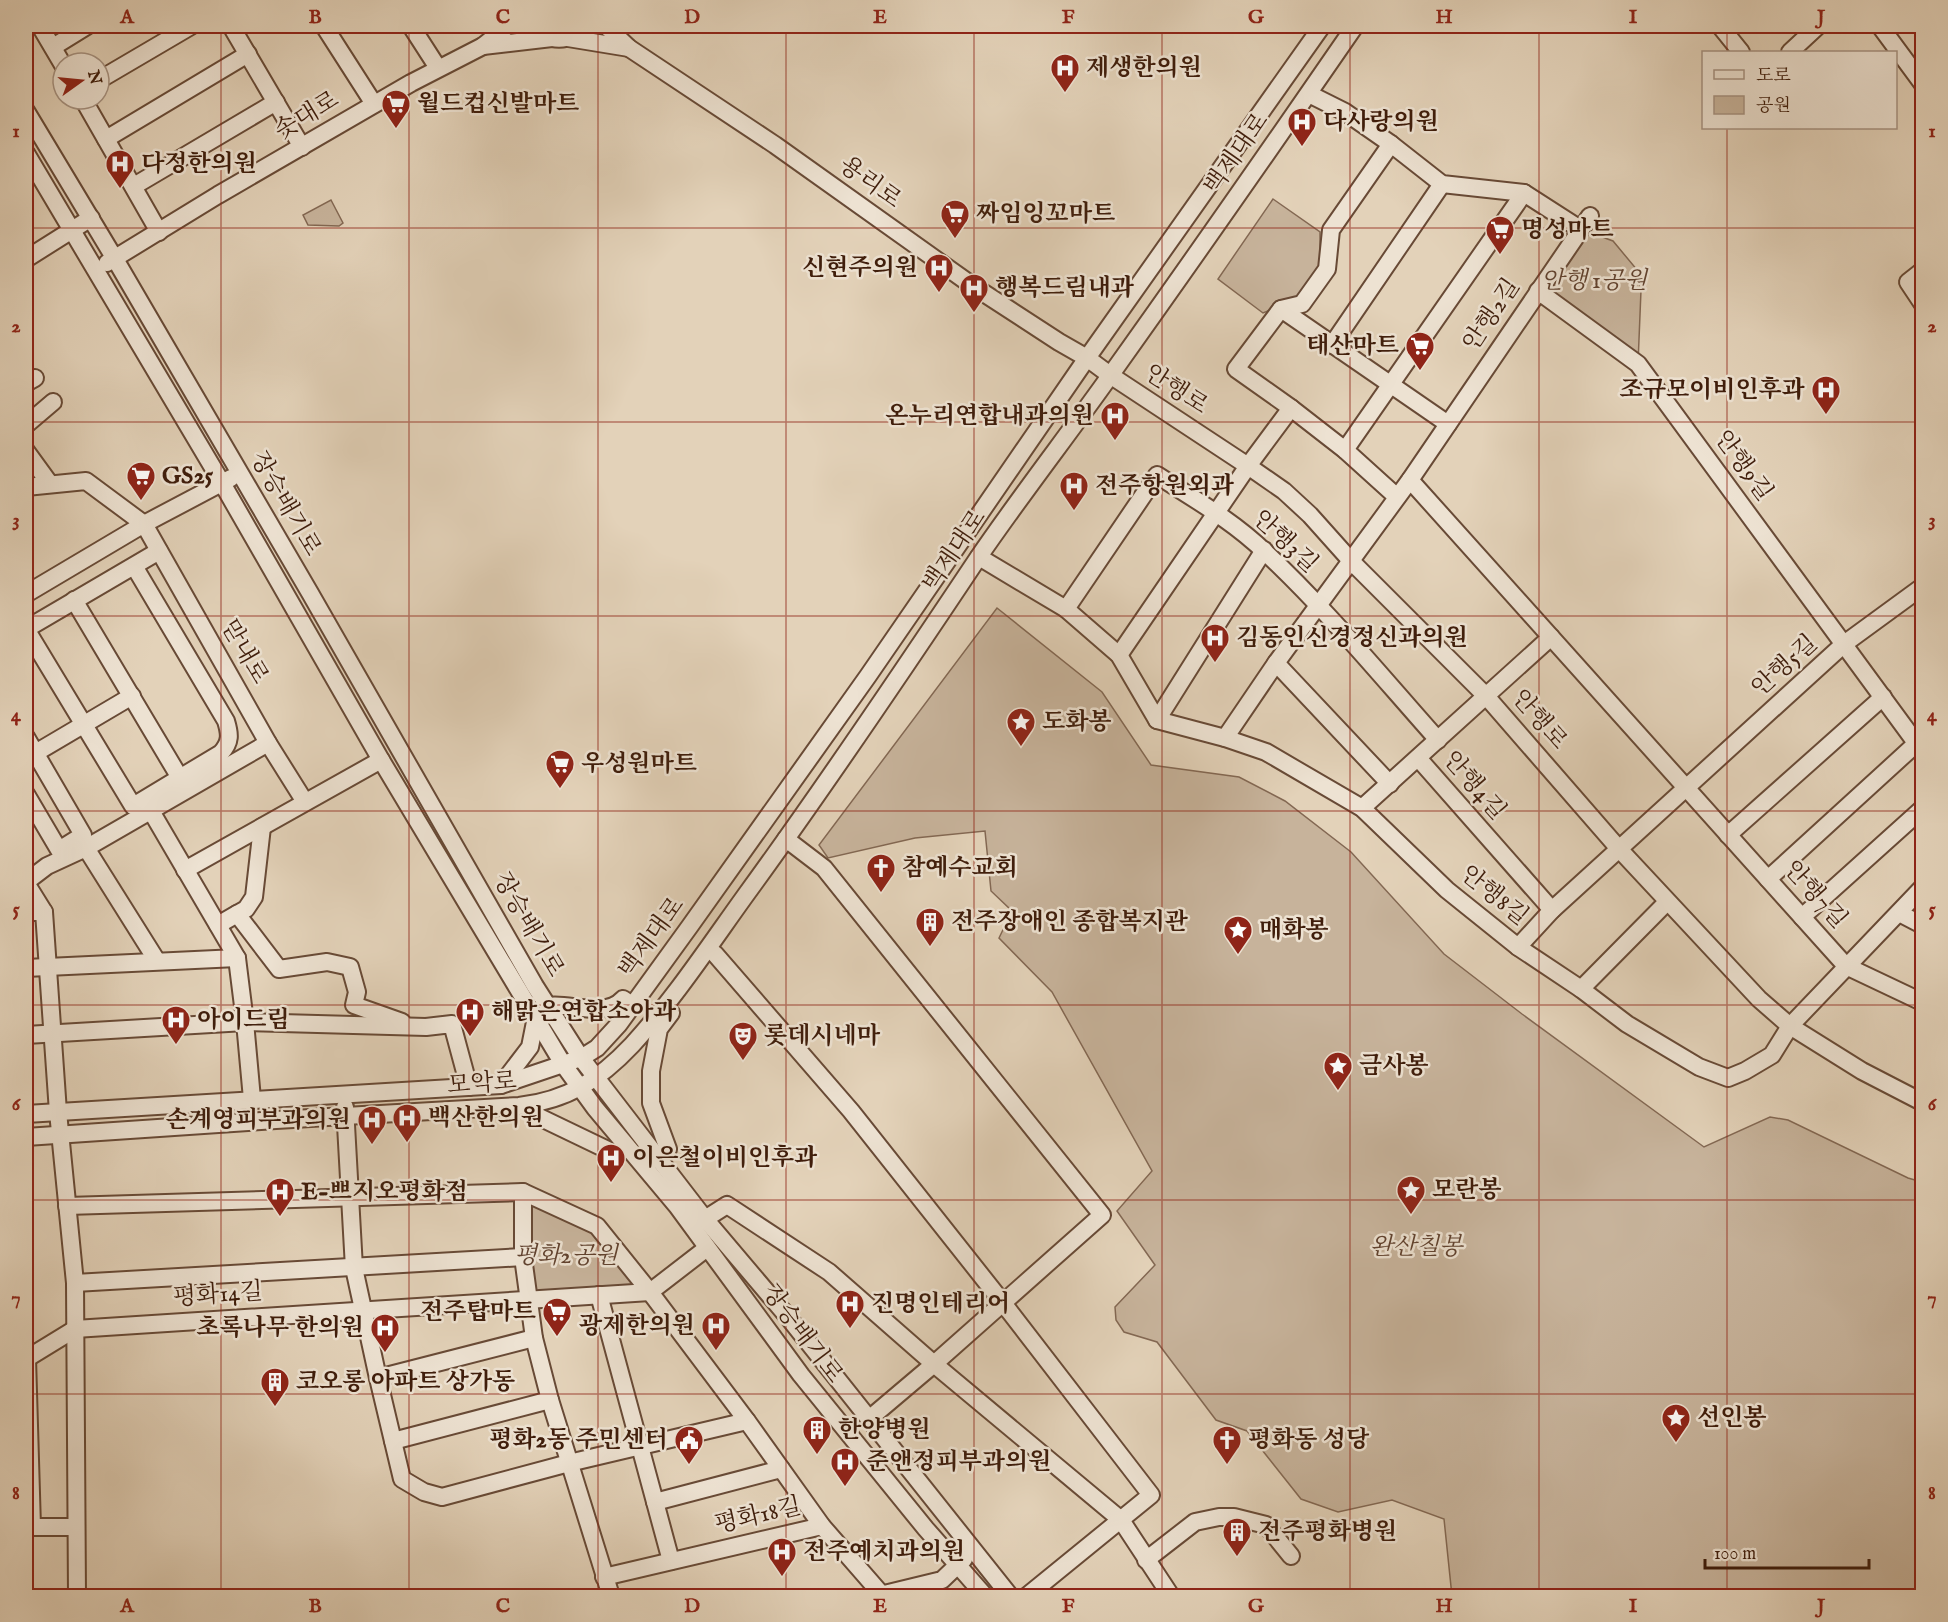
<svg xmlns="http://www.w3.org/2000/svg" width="1948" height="1622" viewBox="0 0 1948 1622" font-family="'IM FELL English','Noto Serif KR',serif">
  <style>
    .green { fill: #c7b39b; stroke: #836853; stroke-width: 1.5 }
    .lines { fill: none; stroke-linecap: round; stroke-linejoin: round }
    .minor-casing { stroke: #684a36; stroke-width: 20 }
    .minor { stroke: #ede2d2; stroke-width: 16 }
    .grid { fill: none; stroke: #8f2418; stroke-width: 1.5; stroke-opacity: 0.55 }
    .labels { text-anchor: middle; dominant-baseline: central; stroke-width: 5; stroke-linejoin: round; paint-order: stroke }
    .poi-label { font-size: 24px; font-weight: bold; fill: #3f1d0b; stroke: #ede2d2; text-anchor: start }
    .street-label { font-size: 24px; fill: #3f1d0b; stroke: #ede2d2 }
    .park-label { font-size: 24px; font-style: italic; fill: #61422f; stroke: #ede2d2 }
    .neatline { fill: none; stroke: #8f2418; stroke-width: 2 }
    .grid-label { font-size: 20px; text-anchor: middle; font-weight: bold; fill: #8f2418 }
  </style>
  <rect width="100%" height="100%" fill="#e3d2b9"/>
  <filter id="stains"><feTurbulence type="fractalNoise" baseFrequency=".00333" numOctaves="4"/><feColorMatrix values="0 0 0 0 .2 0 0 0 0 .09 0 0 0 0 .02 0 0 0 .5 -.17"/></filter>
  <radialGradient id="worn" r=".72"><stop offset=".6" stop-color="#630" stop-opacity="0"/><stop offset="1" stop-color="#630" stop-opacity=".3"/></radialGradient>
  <g class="green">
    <polygon points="1273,199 1320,232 1320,264 1307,286 1295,300 1263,313 1218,279"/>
    <polygon points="331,200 343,223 339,226 308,225 303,215"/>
    <polygon points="1580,229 1613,241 1638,271 1641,290 1638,364 1538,291"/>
    <polygon points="997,608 1102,692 1151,765 1239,777 1285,801 1351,852 1444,954 1522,1014 1704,1147 1770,1117 1788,1120 1908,1178 1922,1182 1922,1596 1452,1596 1444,1519 1392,1500 1338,1512 1301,1499 1247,1431 1216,1420 1157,1342 1124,1332 1116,1320 1115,1307 1155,1265 1117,1211 1152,1171 1052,992 999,938 1012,911 991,891 985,831 915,838 828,858 819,845"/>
    <polygon points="523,1192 597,1226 650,1292 529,1299"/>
  </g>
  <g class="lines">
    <g class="minor-casing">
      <g id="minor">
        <polyline points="40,26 63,65"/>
        <polyline points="231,26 302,147"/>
        <polyline points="324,26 374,104"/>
        <polyline points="411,26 438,68"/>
        <path d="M536,26c12,17 34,17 46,0"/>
        <polyline points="606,26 629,48 775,145 973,286 1059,342 1087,358 1110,375 1248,466 1284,491 1310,515 1352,562 1486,696 1620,850 1759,999 1790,1026 1862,1071 1922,1102"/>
        <polyline points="1720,26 1741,52"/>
        <polyline points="1880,26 1922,83"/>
        <polyline points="568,38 629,48"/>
        <polyline points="483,46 552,38"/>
        <polyline points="53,47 87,26"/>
        <polyline points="1790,52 1818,26"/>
        <polyline points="99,80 191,26"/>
        <polyline points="1309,94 1345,112 1391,144 1442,184 1524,193 1580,229"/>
        <polyline points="83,99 159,232"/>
        <polyline points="26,111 115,259 310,593 535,986 581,1058 705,1219 788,1317 1010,1596"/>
        <polyline points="106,139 248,54"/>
        <polyline points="26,153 222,483 381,760 563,1064 595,1108 677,1206 801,1375 926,1529 985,1596"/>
        <polyline points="134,186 276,102"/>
        <polyline points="26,259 91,218"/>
        <polyline points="107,263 218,195 411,83 483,46 508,26"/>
        <polyline points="1922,271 1908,282 1922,303"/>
        <polyline points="1538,291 1638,364 1922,751"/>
        <polyline points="1281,309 1448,424"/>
        <polyline points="1332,345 1442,184"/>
        <polyline points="26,383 35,378"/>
        <polyline points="1291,408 1345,450 1397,497"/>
        <polyline points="26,425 53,402"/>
        <polyline points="1345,450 1524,193"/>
        <polyline points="26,451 50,484"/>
        <polyline points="1410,480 1846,966 1922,1002"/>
        <polyline points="26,487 86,481 144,524 268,743 305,802"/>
        <polyline points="979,557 1066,609 1119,655 1157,720 1225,738 1266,752 1362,808 1447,890 1518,947 1581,989 1627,1024 1699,1067 1728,1078 1745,1071 1772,1055 1790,1026 1922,888"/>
        <path d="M134,566l92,155c4,13 5,21 -5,32l-88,53 -107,-177c45,-26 89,-52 133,-78"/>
        <polyline points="26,594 144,524 231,478"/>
        <polyline points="74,600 180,778"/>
        <path d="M1066,609l91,-134c37,24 76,46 108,77 62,58 116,124 173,188"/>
        <polyline points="1119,655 1248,466 1291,408 1236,369 1281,309 1302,304 1327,269 1331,230 1391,144"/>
        <polyline points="1276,663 1390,784"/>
        <polyline points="1157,720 1264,550"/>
        <polyline points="26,737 83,835 59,850 26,794"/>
        <polyline points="1225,738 1276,663 1410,480 1590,216"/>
        <polyline points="27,758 132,696"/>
        <polyline points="1418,758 1552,910"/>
        <polyline points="1362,808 1551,637"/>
        <polyline points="151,811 237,958 245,1022 252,1099"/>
        <polyline points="1728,835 1883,697"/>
        <polyline points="786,839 824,868 1102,1215 934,1364 869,1419"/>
        <polyline points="86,848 157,961"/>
        <polyline points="185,870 381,760"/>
        <polyline points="1768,879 1917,743"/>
        <polyline points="26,882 47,866 86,848 268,743"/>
        <polyline points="26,883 44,912 58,1112 75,1283 77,1596"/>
        <polyline points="26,912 44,912"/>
        <polyline points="1899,913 1922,925"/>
        <polyline points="237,914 246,909 254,897 262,827"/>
        <polyline points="1802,917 1922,809"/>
        <polyline points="218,925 237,914 279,969 327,962 350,967 357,992 354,1005 402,1022"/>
        <polyline points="1518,947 1552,910 1844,644 1922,587"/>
        <polyline points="715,954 851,1111 1003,1303 1151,1495 1027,1596"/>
        <polyline points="26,968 237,958"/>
        <polyline points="1581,989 1667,902"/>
        <path d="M548,1006c21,-4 57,13 75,-7l9,6"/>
        <polyline points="26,1035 245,1022 426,1027 452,1024 469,1087"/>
        <polyline points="501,1085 530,1047 536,1017"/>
        <polyline points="533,1105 537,1116 616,1154 627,1148"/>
        <polyline points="345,1107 354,1268 378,1378 402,1479 424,1492 442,1497 569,1463 747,1421"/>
        <polyline points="26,1114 501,1085 581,1058 597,1048 619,1024 690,926 868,676 1087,358 1322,26"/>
        <path d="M26,1137l250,-17 243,-14c49,-6 80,-26 113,-61 42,-46 77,-99 113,-149 81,-111 157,-224 233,-338 43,-63 90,-123 134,-185 82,-115 163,-231 243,-347"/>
        <polyline points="658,1160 668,1149 651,1103 651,1071 659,1029 671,1013"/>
        <polyline points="523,1192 523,1257 534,1338 550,1400 611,1596"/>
        <polyline points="67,1206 523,1192 597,1226 650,1292 747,1421 822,1526 883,1596"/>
        <polyline points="705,1219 727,1205 829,1272 934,1364 1121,1520 1171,1596"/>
        <polyline points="75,1283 523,1257"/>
        <polyline points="599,1295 671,1561"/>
        <polyline points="27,1358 32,1527"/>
        <polyline points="26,1359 75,1329 650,1292 707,1248"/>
        <polyline points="378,1378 534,1338"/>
        <polyline points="393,1441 550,1400"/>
        <polyline points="655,1502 781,1469"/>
        <polyline points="26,1527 76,1527"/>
        <polyline points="1146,1560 1195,1522 1219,1517 1234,1517 1266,1525 1291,1556"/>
        <polyline points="604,1577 822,1526"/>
        <polyline points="876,1596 942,1580 964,1559"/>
      </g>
    </g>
    <use href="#minor" class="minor"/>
  </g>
  <path class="grid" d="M221,26v1570M409,26v1570M598,26v1570M786,26v1570M974,26v1570M1162,26v1570M1350,26v1570M1539,26v1570M1727,26v26M1727,128v1468M26,228h1896M26,422h1896M26,616h1896M26,811h1896M26,1005h1896M26,1200h1896M26,1394h1896"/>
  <defs>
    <g id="hospital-pin" transform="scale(1.5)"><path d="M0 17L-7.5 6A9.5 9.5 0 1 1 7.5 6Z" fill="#8f2418" stroke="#ede2d2"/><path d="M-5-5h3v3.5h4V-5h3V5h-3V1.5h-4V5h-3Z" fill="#fff"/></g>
    <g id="supermarket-pin" transform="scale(1.5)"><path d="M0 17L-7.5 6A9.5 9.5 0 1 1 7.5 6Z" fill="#8f2418" stroke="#ede2d2"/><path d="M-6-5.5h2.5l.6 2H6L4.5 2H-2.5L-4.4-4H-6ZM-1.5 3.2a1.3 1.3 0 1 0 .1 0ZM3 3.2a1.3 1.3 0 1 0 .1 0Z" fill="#fff"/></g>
    <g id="sight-pin" transform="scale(1.5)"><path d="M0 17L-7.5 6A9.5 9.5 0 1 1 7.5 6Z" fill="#8f2418" stroke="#ede2d2"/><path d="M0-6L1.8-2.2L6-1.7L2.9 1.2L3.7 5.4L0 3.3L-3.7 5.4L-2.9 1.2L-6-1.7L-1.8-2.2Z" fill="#fff"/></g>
    <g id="church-pin" transform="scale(1.5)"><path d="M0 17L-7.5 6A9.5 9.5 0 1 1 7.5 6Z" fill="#8f2418" stroke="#ede2d2"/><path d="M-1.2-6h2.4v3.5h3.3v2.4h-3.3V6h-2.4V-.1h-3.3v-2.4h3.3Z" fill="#fff"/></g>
    <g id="building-pin" transform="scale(1.5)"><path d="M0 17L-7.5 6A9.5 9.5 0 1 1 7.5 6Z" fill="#8f2418" stroke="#ede2d2"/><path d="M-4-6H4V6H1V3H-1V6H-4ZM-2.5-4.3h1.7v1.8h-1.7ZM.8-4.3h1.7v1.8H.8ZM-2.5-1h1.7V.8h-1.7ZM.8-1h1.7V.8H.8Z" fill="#fff"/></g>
    <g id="theatre-pin" transform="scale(1.5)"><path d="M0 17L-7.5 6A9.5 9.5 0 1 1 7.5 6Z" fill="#8f2418" stroke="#ede2d2"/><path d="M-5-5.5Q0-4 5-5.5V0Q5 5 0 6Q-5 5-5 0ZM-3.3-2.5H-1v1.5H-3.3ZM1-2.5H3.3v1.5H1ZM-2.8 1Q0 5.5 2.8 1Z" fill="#fff"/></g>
    <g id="civic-pin" transform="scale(1.5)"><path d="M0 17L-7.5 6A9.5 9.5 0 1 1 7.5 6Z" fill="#8f2418" stroke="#ede2d2"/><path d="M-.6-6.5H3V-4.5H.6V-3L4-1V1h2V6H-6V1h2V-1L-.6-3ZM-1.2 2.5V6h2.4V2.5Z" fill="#fff"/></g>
  </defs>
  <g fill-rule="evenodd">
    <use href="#hospital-pin" x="1065" y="68"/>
    <use href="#supermarket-pin" x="396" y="104"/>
    <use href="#hospital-pin" x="1302" y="122"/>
    <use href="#hospital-pin" x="120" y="164"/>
    <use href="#supermarket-pin" x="955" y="214"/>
    <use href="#supermarket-pin" x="1500" y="230"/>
    <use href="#hospital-pin" x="939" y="268"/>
    <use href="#hospital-pin" x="974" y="288"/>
    <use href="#supermarket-pin" x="1420" y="346"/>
    <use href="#hospital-pin" x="1826" y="390"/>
    <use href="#hospital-pin" x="1115" y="416"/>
    <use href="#supermarket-pin" x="141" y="476"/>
    <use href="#hospital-pin" x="1074" y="486"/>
    <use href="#hospital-pin" x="1215" y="638"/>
    <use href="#sight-pin" x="1021" y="722"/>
    <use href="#supermarket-pin" x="560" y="764"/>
    <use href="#church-pin" x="881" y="868"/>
    <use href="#building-pin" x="930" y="922"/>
    <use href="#sight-pin" x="1238" y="930"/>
    <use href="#hospital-pin" x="470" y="1012"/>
    <use href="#hospital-pin" x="176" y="1020"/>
    <use href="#theatre-pin" x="743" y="1036"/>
    <use href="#sight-pin" x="1338" y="1066"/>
    <use href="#hospital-pin" x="407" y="1118"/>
    <use href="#hospital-pin" x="372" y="1120"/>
    <use href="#hospital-pin" x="611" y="1158"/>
    <use href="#sight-pin" x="1411" y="1190"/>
    <use href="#hospital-pin" x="280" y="1192"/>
    <use href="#hospital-pin" x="850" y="1304"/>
    <use href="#supermarket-pin" x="557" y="1312"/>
    <use href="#hospital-pin" x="716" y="1326"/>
    <use href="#hospital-pin" x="385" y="1328"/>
    <use href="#building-pin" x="275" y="1382"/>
    <use href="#sight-pin" x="1676" y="1418"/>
    <use href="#building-pin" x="817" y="1430"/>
    <use href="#civic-pin" x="689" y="1440"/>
    <use href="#church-pin" x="1227" y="1440"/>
    <use href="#hospital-pin" x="845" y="1462"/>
    <use href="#building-pin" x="1237" y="1532"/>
    <use href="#hospital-pin" x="782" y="1552"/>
  </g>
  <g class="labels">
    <g class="poi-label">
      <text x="1086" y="68">제생한의원</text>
      <text x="417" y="104">월드컵신발마트</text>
      <text x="1323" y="122">다사랑의원</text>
      <text x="141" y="164">다정한의원</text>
      <text x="976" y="214">짜임잉꼬마트</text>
      <text x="1521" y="230">명성마트</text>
      <text x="918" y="268" text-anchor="end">신현주의원</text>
      <text x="995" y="288">행복드림내과</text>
      <text x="1399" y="346" text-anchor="end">태산마트</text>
      <text x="1805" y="390" text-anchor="end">조규모이비인후과</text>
      <text x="1094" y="416" text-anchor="end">온누리연합내과의원</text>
      <text x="162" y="476">GS25</text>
      <text x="1095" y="486">전주항원외과</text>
      <text x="1236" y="638">김동인신경정신과의원</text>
      <text x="1042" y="722">도화봉</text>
      <text x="581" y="764">우성원마트</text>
      <text x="902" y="868">참예수교회</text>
      <text x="951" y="922">전주장애인 종합복지관</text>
      <text x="1259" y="930">매화봉</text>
      <text x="491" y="1012">해맑은연합소아과</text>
      <text x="197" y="1020">아이드림</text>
      <text x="764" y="1036">롯데시네마</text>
      <text x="1359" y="1066">금사봉</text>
      <text x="428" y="1118">백산한의원</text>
      <text x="351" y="1120" text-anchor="end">손계영피부과의원</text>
      <text x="632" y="1158">이은철이비인후과</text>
      <text x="1432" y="1190">모란봉</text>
      <text x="301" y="1192">E-쁘지오평화점</text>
      <text x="871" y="1304">진명인테리어</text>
      <text x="536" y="1312" text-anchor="end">전주탑마트</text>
      <text x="695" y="1326" text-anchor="end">광제한의원</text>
      <text x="364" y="1328" text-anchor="end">초록나무 한의원</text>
      <text x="296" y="1382">코오롱 아파트 상가동</text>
      <text x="1697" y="1418">선인봉</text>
      <text x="838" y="1430">한양병원</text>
      <text x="668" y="1440" text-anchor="end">평화2동 주민센터</text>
      <text x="1248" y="1440">평화동 성당</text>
      <text x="866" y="1462">준앤정피부과의원</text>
      <text x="1258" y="1532">전주평화병원</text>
      <text x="803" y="1552">전주예치과의원</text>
    </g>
    <g class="street-label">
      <text transform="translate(307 116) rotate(-31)">솟대로</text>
      <text transform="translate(1237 154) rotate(-55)">백제대로</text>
      <text transform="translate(870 183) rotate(36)">용리로</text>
      <text transform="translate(1492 315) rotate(-56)">안행2길</text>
      <text transform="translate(1176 390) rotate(33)">안행로</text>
      <text transform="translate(1743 466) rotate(54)">안행9길</text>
      <text transform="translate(285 504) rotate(60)">장승배기로</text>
      <text transform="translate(1285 542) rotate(43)">안행3길</text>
      <text transform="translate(955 551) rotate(-56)">백제대로</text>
      <text transform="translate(244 652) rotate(60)">맏내로</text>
      <text transform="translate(1785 666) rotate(-42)">안행5길</text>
      <text transform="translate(1539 720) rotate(49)">안행로</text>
      <text transform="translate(1474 786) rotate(49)">안행4길</text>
      <text transform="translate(1815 895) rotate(48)">안행7길</text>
      <text transform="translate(1494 896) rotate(39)">안행8길</text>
      <text transform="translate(528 925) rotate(60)">장승배기로</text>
      <text transform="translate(652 938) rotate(-54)">백제대로</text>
      <text transform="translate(482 1084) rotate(-4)">모악로</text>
      <text transform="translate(218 1295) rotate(-4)">평화14길</text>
      <text transform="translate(802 1334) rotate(53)">장승배기로</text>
      <text transform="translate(758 1516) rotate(-13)">평화18길</text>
    </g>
    <g class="park-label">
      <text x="1594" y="281">안행 1공원</text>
      <text x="1416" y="1247">완산칠봉</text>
      <text x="566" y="1256">평화2공원</text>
    </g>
  </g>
  <rect width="1948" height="1622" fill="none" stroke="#e3d2b9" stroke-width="66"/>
  <rect x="1702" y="51" width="195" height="78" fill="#ede2d2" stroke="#a79382" stroke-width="1.5"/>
  <rect x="1714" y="70" width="30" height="9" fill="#ede2d2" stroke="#a79382" stroke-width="1.5"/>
  <text x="1756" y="81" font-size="18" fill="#3f1d0b">도로</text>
  <rect x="1714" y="96" width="30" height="18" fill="#c7b39b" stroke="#a79382" stroke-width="1.5"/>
  <text x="1756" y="111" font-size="18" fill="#3f1d0b">공원</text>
  <g transform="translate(81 81) rotate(75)"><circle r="28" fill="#ede2d2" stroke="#a79382" stroke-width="1.5"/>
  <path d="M0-4.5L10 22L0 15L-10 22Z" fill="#8f2418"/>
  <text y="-9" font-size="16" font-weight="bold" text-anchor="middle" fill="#3f1d0b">N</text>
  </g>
  <path d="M1705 1559v9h164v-9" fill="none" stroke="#3f1d0b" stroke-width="3"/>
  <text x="1714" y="1559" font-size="18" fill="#3f1d0b" stroke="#ede2d2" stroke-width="4.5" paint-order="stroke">100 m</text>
  <rect x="33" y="33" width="1882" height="1556" class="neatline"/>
  <g class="grid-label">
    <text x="127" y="23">A</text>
    <text x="315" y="23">B</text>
    <text x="503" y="23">C</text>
    <text x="692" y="23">D</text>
    <text x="880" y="23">E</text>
    <text x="1068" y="23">F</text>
    <text x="1256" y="23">G</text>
    <text x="1444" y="23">H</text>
    <text x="1633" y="23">I</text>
    <text x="1821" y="23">J</text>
    <text x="16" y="137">1</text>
    <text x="1932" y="137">1</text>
    <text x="16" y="332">2</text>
    <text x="1932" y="332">2</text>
    <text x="16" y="526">3</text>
    <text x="1932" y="526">3</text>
    <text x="16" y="721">4</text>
    <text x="1932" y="721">4</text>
    <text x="16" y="915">5</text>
    <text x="1932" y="915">5</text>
    <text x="16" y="1110">6</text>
    <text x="1932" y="1110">6</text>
    <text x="16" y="1304">7</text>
    <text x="1932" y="1304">7</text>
    <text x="16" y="1499">8</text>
    <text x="1932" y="1499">8</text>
    <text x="127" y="1612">A</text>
    <text x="315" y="1612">B</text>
    <text x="503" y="1612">C</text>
    <text x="692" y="1612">D</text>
    <text x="880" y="1612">E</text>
    <text x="1068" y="1612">F</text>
    <text x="1256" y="1612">G</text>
    <text x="1444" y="1612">H</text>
    <text x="1633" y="1612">I</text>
    <text x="1821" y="1612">J</text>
  </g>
  <rect width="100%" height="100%" filter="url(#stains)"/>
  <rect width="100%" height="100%" fill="url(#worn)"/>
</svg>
